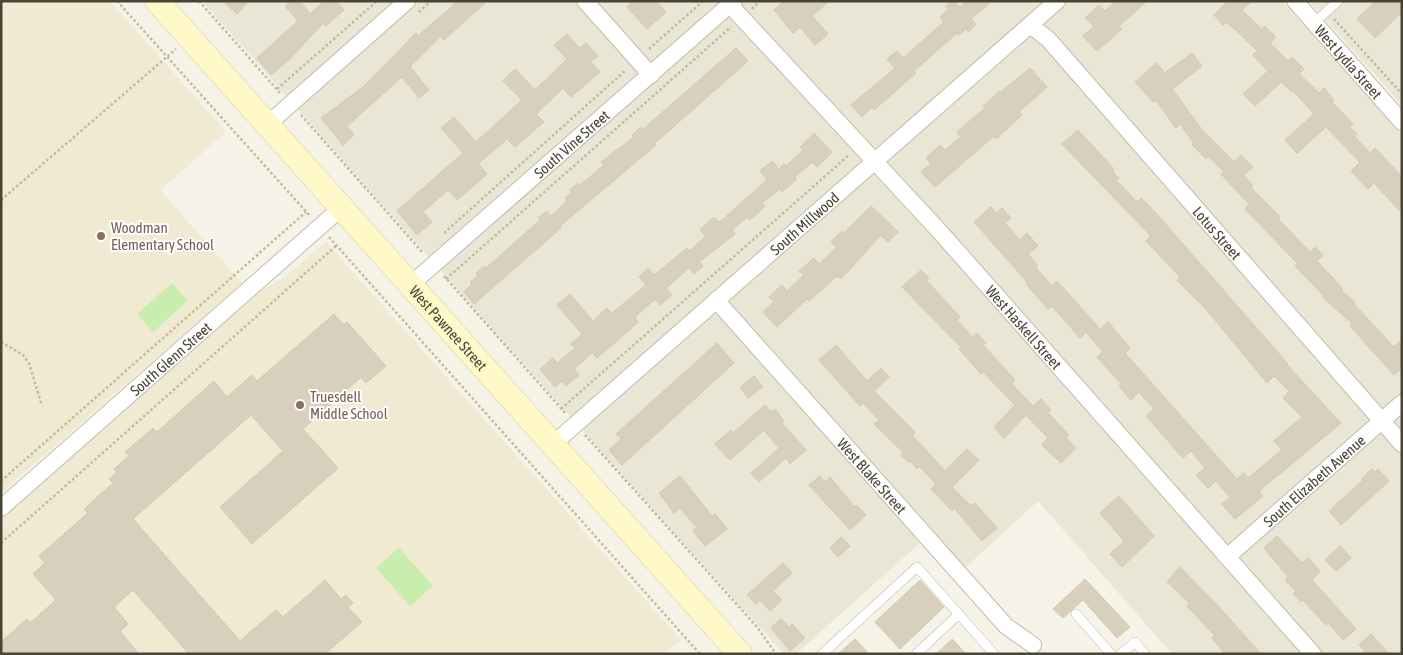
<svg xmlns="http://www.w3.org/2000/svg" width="1403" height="655" viewBox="0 0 1403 655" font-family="'Asap Condensed',sans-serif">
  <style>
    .residential { fill: #e9e6d6 }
    .education { fill: #efead1 }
    .green { fill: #c9ecaf }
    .building { fill: #d8d0bd; stroke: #d3c9af }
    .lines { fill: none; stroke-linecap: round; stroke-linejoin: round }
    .lane-casing { stroke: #c1bcaa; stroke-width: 10 }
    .street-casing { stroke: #c1bcaa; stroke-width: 18 }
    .secondary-casing { stroke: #d8ce95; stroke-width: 25 }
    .path { stroke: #c4ba9a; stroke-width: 2.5; stroke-dasharray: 2.5 2.5; stroke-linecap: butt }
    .lane { stroke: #fff; stroke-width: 9 }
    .street { stroke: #fff; stroke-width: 16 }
    .secondary { stroke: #fff8c8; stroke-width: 24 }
    .education-dot { fill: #8d6e63; stroke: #fff; stroke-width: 2 }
    .labels { text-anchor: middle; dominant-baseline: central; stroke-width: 4; stroke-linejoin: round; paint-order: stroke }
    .street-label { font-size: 15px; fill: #494436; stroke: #fff }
    .education-label { font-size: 15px; fill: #785e54; stroke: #fff; text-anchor: start }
  </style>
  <rect width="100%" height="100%" fill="#f5f3e8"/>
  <g class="residential">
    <polygon points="202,1 1282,1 1402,135 1402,654 1172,654 1038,501 954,578 921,542 796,654 784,654 646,502"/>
    <polygon points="1309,1 1402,1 1402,105"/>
  </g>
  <g class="education">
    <polygon points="1,1 110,1 226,132 160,190 242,283 1,493"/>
    <polygon points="326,242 681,640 665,654 1,654 1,516 255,293 284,278"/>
  </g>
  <g class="green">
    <polygon points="172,283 187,301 153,332 137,314"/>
    <polygon points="399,548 433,586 410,606 376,568"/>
  </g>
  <g class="building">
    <polygon points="223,1 249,1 237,14"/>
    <polygon points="290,1 300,1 310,14 324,1 336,1 344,10 326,26 323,23 289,60 271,75 257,58 298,21 285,6"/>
    <polygon points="458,1 487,1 444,40 441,36 410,67 429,90 419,98 402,77 347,126 354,135 343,145 321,118 363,87 416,33 418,36"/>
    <polygon points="633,1 656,1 666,12 647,29 627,7"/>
    <polygon points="784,1 829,1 812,16 828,34 815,45 800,27 793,33 774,10"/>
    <polygon points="952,1 960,7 967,1 992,1 971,19 976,24 968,32 966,29 959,35 957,33 914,71 916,73 874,110 872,107 862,117 851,105 895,68 887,59 897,51 903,58 944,22 940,17 949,9 946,6"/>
    <polygon points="1115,1 1147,1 1119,26 1122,29 1097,51 1083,36 1094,27 1085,18 1099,5 1105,11"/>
    <polygon points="1228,1 1252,1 1242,10 1261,29 1265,26 1276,37 1270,43 1288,61 1292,57 1304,69 1299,74 1319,93 1324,88 1334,100 1332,102 1353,124 1350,127 1357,134 1355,137 1370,153 1375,148 1402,177 1402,213 1374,183 1368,189 1351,171 1360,162 1326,127 1297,153 1285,140 1314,114 1293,91 1292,92 1281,82 1255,106 1243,94 1268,71 1253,55 1257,51 1236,30 1226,22 1223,25 1214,15"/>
    <polygon points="1376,1 1402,1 1402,12 1375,38 1357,19"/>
    <polygon points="567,34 579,48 586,43 598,56 591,62 600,72 571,97 563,88 536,114 544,122 515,147 507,139 478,164 487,174 457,200 448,190 423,212 432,222 417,235 397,211 463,153 441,128 454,117 476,142 522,100 503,81 515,69 535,90 567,59 554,45"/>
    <polygon points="736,48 748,61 654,144 656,145 560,226 561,228 474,304 464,292 472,284 470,282 478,276 476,273 484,266 486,268 511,246 540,220 538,218 547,211 551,216 567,201 565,198 572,192 570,190 578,183 580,185 604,165 601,162 634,137 632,135 641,127 642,130"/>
    <polygon points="1192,53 1202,66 1172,89 1203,131 1234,162 1241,155 1253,167 1244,175 1253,186 1251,188 1280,217 1278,219 1310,252 1315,247 1323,255 1317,261 1342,288 1341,290 1355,302 1354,304 1394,347 1402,339 1402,368 1394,375 1350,326 1352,323 1322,297 1324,296 1295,266 1298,264 1245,209 1249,204 1221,174 1224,172 1208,156 1206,159 1192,145 1194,143 1180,124 1176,128 1156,100 1153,102 1135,82 1156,63 1165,73"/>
    <polygon points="1030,68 1047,87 1019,112 1022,115 996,139 994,136 935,187 921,172 931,164 926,158 940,145 945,150 961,137 957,132 985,108 983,106 1000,91 1001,92"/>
    <polygon points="1078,130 1114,169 1112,171 1119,178 1116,180 1137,202 1141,198 1155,212 1288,364 1287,365 1341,423 1259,491 1263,496 1235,519 1222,504 1230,497 1216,481 1208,488 1196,475 1205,468 1191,451 1183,458 1146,416 1154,409 1139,392 1131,400 1119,386 1121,384 1097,357 1103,352 1086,332 1080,338 1052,306 1048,309 1026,284 1028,283 974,222 991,207 996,213 1002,208 1011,218 1005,223 1020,240 1027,233 1038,246 1028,254 1038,266 1036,268 1052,286 1057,281 1100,329 1108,322 1130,348 1125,353 1237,479 1244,473 1248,478 1282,450 1274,441 1302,417 1283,398 1289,391 1274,376 1267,383 1205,308 1177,280 1180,277 1146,241 1151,236 1062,144"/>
    <polygon points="814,133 832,152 817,167 812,162 795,177 797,179 782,192 780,189 762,203 765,206 750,220 747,217 732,230 735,234 699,262 703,266 694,274 689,268 666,288 672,295 660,305 655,299 635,317 638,322 619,339 597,358 592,353 574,369 579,375 566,386 562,381 555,387 540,369 553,358 557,363 575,348 571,344 582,334 557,305 570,294 593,321 607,308 612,313 646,285 639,277 648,268 654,275 687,248 690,251 706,236 700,230 714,217 719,222 722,220 767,180 760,171 772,161 779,169 784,164 786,166 803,150 800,147"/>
    <polygon points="871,206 898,232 888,242 881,235 841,279 837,276 809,301 807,299 777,327 763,312 774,301 769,297 782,285 787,291 804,275 799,271 814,258 819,264 837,247 831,242 842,231 844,233"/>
    <polygon points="921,270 929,278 926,280 960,317 957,320 972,337 977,333 986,343 983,345 1015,380 1012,384 1033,406 1041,399 1051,410 1048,413 1069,435 1066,438 1076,448 1061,463 1042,445 1048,438 1026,415 1004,438 994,427 1015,405 983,372 981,374 959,349 961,347 902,287"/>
    <polygon points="334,314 344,325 347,322 386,366 366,383 361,377 303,429 338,468 252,544 220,507 283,451 251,415 133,519 240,641 276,610 283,617 325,580 341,599 346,595 353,603 348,607 362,622 325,654 189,654 133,590 114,607 128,624 120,631 139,654 5,654 1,650 1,642 27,619 30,623 56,600 33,574 45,563 39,556 88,513 84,509 113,483 109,479 117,472 114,469 129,456 125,452 153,428 157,432 214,381 227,397 252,375 257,381"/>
    <polygon points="717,343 734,363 622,465 609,450 621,439 616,434"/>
    <polygon points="836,345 867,381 881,368 889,377 874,391 915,432 912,435 945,471 967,449 979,460 952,487 971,506 975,503 997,528 982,541 954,508 952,511 931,489 936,484 919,466 917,469 910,461 909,463 901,455 904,453 874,424 879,420 863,403 860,406 819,360"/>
    <polygon points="754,376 763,387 748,398 740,387"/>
    <polygon points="765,405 771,412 775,409 784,421 782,423 806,450 790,464 786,458 759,482 751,473 779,448 764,430 730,460 715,444 731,430 733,433"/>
    <polygon points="1372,469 1375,472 1378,469 1389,481 1341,525 1329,511 1363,480 1361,479"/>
    <polygon points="680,476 712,516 715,514 727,529 705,546 693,531 697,528 680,508 674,513 659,493"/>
    <polygon points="820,476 825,482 830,477 855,507 856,505 866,515 850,530 809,485"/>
    <polygon points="1119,496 1154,536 1122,567 1110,554 1124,541 1100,513"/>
    <polygon points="1277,536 1302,563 1308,558 1320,571 1312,580 1356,629 1343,640 1328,622 1326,625 1303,600 1301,602 1293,594 1296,591 1285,580 1288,577 1264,548"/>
    <polygon points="841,537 850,546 838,557 830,548"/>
    <polygon points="1340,546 1351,558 1336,571 1325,560"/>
    <polygon points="783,563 792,573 773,591 782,600 770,611 760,600 756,604 747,595"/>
    <polygon points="1180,567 1219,607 1261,654 1225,654 1212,638 1215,636 1187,606 1190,604 1167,582"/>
    <polygon points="1085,579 1130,627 1117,638 1083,600 1063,618 1053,609"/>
    <polygon points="920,580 944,607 900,649 875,622"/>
    <polygon points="781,619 789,627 792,624 805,638 790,651 771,628"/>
    <polygon points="1371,634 1389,654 1367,654 1359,645"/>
    <polygon points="855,639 869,654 838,654"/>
    <polygon points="952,639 966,654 936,654"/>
  </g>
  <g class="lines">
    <g class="lane-casing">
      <g id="lane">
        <polyline points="1314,23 1338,1"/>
        <polyline points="1076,614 1111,654"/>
        <polyline points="822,654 917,567 994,654"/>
        <polyline points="916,654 959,614"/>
        <polyline points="1121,654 1135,642 1145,654"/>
      </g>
    </g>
    <g class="street-casing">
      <g id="street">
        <polyline points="585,1 651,75"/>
        <path id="s1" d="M1295,1l107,121"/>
        <path id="s2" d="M730,5l211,228 372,421"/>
        <path id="s3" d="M1030,25l18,14 354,405"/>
        <polyline points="267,125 407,1"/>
        <path id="s4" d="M409,286l325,-285"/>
        <path id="s5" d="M716,300l290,326 27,19"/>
        <path id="s6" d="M552,445l505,-444"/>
        <path id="s7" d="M1,508l340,-300"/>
        <path id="s8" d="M1227,557l175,-154"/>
      </g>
    </g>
    <g class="secondary-casing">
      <g id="secondary">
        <path id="s9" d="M157,1l583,653"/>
      </g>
    </g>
    <g class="path">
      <polyline points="117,1 310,216"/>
      <polyline points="199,1 280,93"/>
      <polyline points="752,9 760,1"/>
      <polyline points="419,12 431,1"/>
      <polyline points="1334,19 1402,94"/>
      <polyline points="649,49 703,1"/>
      <polyline points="277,89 377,1"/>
      <polyline points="301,115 423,253"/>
      <polyline points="1,200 176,49"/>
      <polyline points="444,233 626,70"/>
      <polyline points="329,237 700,654"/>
      <polyline points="444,276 566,414"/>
      <polyline points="446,279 731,27"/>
      <polyline points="1,342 23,355 29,363 42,406"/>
      <polyline points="561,409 849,155"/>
      <polyline points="585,435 757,627 776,654"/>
      <polyline points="1,481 306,212"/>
      <polyline points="1,543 336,246"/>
    </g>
    <use href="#lane" class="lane"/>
    <use href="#street" class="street"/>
    <use href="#secondary" class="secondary"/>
  </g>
  <g class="education-dot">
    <circle cx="101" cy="236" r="5"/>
    <circle cx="300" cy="405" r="5"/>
  </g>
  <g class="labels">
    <g class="street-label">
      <text stroke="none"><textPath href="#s1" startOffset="81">West Lydia Street</textPath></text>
      <text stroke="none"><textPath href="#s4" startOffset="216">South Vine Street</textPath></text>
      <text stroke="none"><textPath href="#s6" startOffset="336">South Millwood</textPath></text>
      <text stroke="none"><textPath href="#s3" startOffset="280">Lotus Street</textPath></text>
      <text stroke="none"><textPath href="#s2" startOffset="436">West Haskell Street</textPath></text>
      <text stroke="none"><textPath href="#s9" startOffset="438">West Pawnee Street</textPath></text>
      <text stroke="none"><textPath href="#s7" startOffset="226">South Glenn Street</textPath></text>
      <text stroke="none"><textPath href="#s5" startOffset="235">West Blake Street</textPath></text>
      <text stroke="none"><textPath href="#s8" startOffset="116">South Elizabeth Avenue</textPath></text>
    </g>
    <g class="education-label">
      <text x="111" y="227">Woodman<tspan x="111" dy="17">Elementary School</tspan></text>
      <text x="310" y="396">Truesdell<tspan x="310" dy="17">Middle School</tspan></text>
    </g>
  </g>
  <rect width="1403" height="655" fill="none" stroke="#494436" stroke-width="5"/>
</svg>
